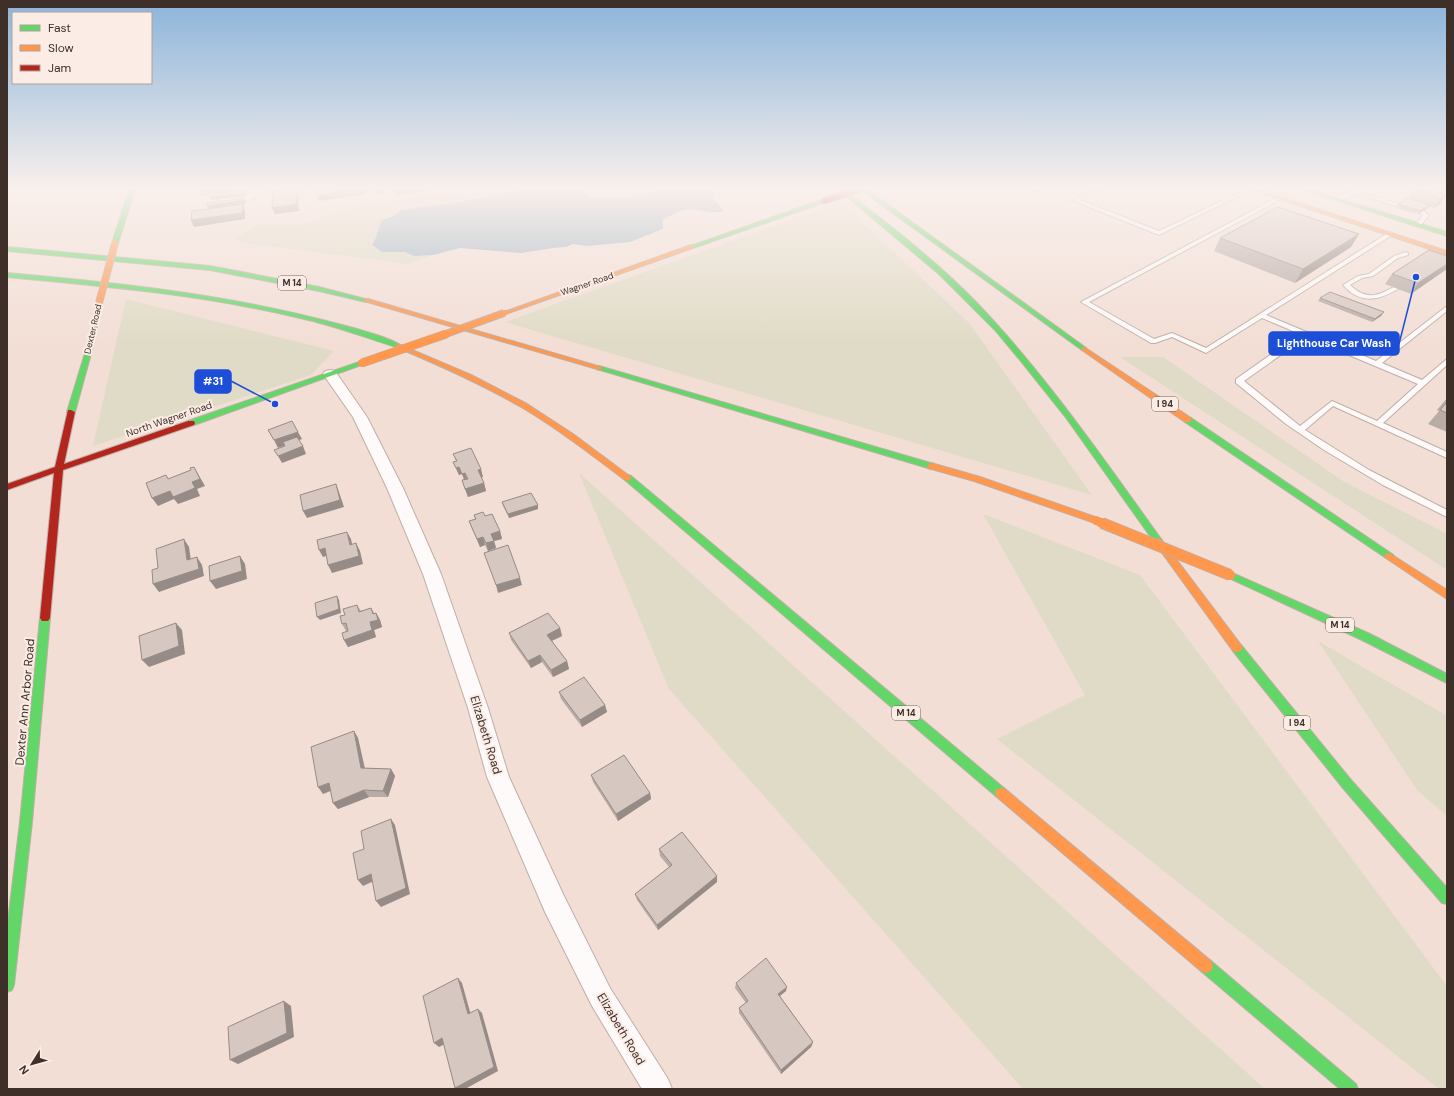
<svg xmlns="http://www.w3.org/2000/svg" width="1454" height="1096" viewBox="0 0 1454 1096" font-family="'DM Sans',sans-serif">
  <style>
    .green { fill: #e0dbc6 }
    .water { fill: #a1b5c4 }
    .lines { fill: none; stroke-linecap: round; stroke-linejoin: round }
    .lane-casing { stroke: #beafa8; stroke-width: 2 }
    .street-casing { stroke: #beafa8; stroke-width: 2 }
    .fast-casing { stroke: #beafa8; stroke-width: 2 }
    .slow-casing { stroke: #beafa8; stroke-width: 2 }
    .jam-casing { stroke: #beafa8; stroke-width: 2 }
    .lane { fill: #fdfaf9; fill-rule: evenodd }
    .street { fill: #fdfaf9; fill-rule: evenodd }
    .fast { fill: #63d668; fill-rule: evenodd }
    .slow { fill: #ff974d; fill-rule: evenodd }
    .jam { fill: #b3261e; fill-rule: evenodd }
    .slow-bridge-far2-casing { stroke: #beafa8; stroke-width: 8; stroke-linecap: butt }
    .slow-bridge-far1-casing { stroke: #beafa8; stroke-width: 9; stroke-linecap: butt }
    .slow-bridge-casing { stroke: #beafa8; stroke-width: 12; stroke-linecap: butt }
    .jam-bridge-casing { stroke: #beafa8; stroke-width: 8; stroke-linecap: butt }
    .slow-bridge-far2 { stroke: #ff974d; stroke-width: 6 }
    .slow-bridge-far1 { stroke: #ff974d; stroke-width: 8 }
    .slow-bridge { stroke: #ff974d; stroke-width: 10 }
    .jam-bridge { stroke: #b3261e; stroke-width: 6 }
    .wall { fill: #b9aba6 }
    .shaded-wall { fill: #968b87 }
    .building { fill: #d7c7c1; stroke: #968b87 }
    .labels { text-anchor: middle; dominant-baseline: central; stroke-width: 4; stroke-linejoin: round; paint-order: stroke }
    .shield { fill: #fbece5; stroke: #776861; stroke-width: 1 }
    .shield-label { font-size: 9px; font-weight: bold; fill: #3e3029 }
    .far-street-label { font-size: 9px; fill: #3e3029; stroke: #fbece5 }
    .street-label { font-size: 10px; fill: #3e3029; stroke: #fbece5 }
    .near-street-label { font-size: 12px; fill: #3e3029; stroke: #fbece5 }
    .leader { fill: none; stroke: #1d4ed8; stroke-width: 1.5 }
    .callout-dot { fill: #1d4ed8; stroke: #fbece5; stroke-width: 1.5 }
    .callout { fill: #1d4ed8; stroke: #1d4ed8; stroke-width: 1.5 }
    .callout-label { font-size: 11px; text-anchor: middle; font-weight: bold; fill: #fff }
  </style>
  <rect width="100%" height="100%" fill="#f2ded5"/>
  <g class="green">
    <path d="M448,193l24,6 -71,11 -7,7 -12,3c-4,9 -5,18 -10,26l10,6h23l10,4 18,-1 -25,9 -161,-21 -14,-4 27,-15 40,1 57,-19z"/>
    <polygon points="841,202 969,323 1092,495 505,322"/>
    <polygon points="126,299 334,351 311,375 93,446"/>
    <polygon points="1120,357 1163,357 1343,481 1447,534 1447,570"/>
    <polygon points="579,473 1265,1089 1023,1089 669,689"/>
    <polygon points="983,514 1140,575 1447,986 1447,1089 1439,1089 997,739 1085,695"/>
    <polygon points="1318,641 1447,716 1447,816 1417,790"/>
  </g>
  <path class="water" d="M524,190h52l6,1 8,7 37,-1 21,-2 13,-5h49l4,2 -1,6 11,13c-14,4 -28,-4 -41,-1 -7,2 -13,6 -20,10v9l-33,13 -43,4 -14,-2 -7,3 -13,1 -32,5 -61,-5 -27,7 -19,1 -9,-4h-23l-10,-7c5,-7 6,-16 10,-25l12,-4 7,-6 51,-7z"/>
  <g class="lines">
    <g class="lane-casing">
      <g id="lane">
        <polygon points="1096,190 1103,190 1080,200 1159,231 1245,190 1251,190 1159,235 1072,200"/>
        <polygon points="1354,191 1424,211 1429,215 1420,226 1416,226 1415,225 1423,215 1420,213 1354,193"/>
        <path d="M1278,197l5,1 -194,104 65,37 18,-6 34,15 182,-115h4v2l-126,80 110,46 71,-55v5l-65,52 40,17 25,-21v6l-64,58 64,29v6l-114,-52 -28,24 64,40 78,40v7l-64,-32 -59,-35 -38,-26 -50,-41v-4l64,-45 -38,-16 -56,35 -34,-16 -17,6h-4l-70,-41zM1306,337l112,47 -41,37 -45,-20 -32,25 -56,-45z"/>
        <path d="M1406,252l2,1v2l-10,3 -25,18 -11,2 -12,7c17,16 29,11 47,0 4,-2 6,-5 11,-4v2c-22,14 -44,26 -65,2l15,-9 11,-2 25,-18z"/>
      </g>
    </g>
    <g class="street-casing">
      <g id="street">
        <polygon points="247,190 257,190 255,199 222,204 217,201 222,198 247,195"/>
        <polygon points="383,190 394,190 389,193 385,192"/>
        <polygon points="1353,190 1366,190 1364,192 1340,201 1337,202 1332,199 1334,197"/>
        <polygon points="330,370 335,371 367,417 403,488 441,574 488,708 509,777 563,894 610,988 668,1079 672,1089 642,1089 592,1006 545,912 487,777 468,708 423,574 387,488 353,417 323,374 325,371"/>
      </g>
    </g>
    <g class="fast-casing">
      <g id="fast">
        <polygon points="129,190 135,190 118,243 113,244 112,243"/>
        <path d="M839,190h5c45,35 91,70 131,111 70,73 127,156 186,238l1,2 -1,2h-6l-88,-124 -47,-59 -24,-29 -57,-57z"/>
        <polygon points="1304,190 1311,190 1447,232 1447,236"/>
        <polygon points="865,191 869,191 1086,348 1086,350 1082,350 865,193"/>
        <polygon points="824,199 827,201 826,202 693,248 688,247"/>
        <polygon points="7,247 210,266 319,287 369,300 366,302 319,291 210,270 7,251"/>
        <path d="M7,273c113,10 225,22 335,52 12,3 52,14 59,21l-1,1h-4c-32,-10 -63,-22 -96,-29 -96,-23 -195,-32 -293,-41z"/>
        <polygon points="97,302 102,303 92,350 75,412 71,414 67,412 86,350"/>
        <polygon points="362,361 364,362 364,364 194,425 188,425 187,423 188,421"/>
        <polygon points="599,366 934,464 935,466 931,469 928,468 597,369 597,367"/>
        <polygon points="1185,418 1191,418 1392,554 1394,556 1392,558 1386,558 1185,422"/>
        <polygon points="628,475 631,476 1005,789 1007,793 1005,797 1001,798 997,797 625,480 624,478 625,476"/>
        <polygon points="1230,572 1370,634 1447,674 1447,683 1362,640 1227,577 1225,575 1227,573"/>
        <polygon points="45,614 48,615 50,618 32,822 14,985 12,990 7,992 7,929 20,822 40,618 42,615"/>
        <polygon points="1237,644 1241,645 1351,780 1447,888 1447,904 1442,903 1343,788 1233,651 1232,648 1233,645"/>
        <polygon points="1206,959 1211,961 1356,1084 1358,1089 1340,1089 1201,971 1199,966 1201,961"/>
      </g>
    </g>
    <g class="slow-casing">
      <g id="slow">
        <polygon points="1252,190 1259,190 1447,251 1447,255"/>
        <polygon points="691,245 694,247 693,248 506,314 501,313"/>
        <polygon points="364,299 368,299 601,367 603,368 599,370 597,369 364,301"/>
        <path d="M398,344l73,31 56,29 46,30 59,44 -4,3 -3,-1c-33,-25 -67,-51 -102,-72 -41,-24 -84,-43 -127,-61v-2z"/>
        <polygon points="1084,347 1191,418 1191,422 1185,422 1082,350 1081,349"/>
        <polygon points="931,463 980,477 1098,518 1099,520 1095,523 1092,522 974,481 928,468 927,466"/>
        <polygon points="1158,538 1161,539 1241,645 1242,648 1241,651 1237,652 1233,651 1155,543 1154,541 1155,539"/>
        <polygon points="1389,553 1447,590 1447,599 1386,558 1384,556 1386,554"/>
        <polygon points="1001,788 1005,789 1211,961 1213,966 1211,971 1206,973 1201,971 997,797 995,793 997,789"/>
      </g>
    </g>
    <g class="jam-casing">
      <polygon id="jam" points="68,410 71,410 75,412 64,464 188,421 194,421 195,423 194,425 63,470 50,618 48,621 42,621 40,618 54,473 7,490 7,484 55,467"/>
    </g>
    <use href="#lane" class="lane"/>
    <use href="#street" class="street"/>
    <use href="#fast" class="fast"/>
    <use href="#slow" class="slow"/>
    <use href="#jam" class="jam"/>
    <g class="slow-bridge-far2-casing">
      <g id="slow-bridge-far2">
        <polyline points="99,303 115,243"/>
        <polyline points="443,335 504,313"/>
      </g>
    </g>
    <g class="slow-bridge-far1-casing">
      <g id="slow-bridge-far1">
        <polyline points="362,363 446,334"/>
        <polyline points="1095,520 1104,524"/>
      </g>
    </g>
    <g class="slow-bridge-casing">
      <polyline id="slow-bridge" points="1102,523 1230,575"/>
    </g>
    <g class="jam-bridge-casing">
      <polyline id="jam-bridge" points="824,201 858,190"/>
    </g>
    <use href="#slow-bridge-far2" class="slow-bridge-far2"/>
    <use href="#slow-bridge-far1" class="slow-bridge-far1"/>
    <use href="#slow-bridge" class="slow-bridge"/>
    <use href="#jam-bridge" class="jam-bridge"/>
  </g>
  <g class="wall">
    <polygon points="1029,190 1040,190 1035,192"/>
    <polygon points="1414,190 1446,195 1440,204 1434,208 1429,206 1428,208 1418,214 1396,208 1398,204 1409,198"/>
    <polygon points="1220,238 1351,247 1295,283 1214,251"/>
    <polygon points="1447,256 1411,294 1385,284 1392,274"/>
    <polygon points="1320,298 1381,316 1372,322 1318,301"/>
    <polygon points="1447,398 1447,432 1428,424 1439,411 1437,410"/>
    <polygon points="453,454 483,477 481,477 484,483 486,491 468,497 462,480 464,480 462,474 459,475 456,469 453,462 456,461"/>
    <polygon points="502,502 538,509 509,518 503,506"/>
    <polygon points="474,515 485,516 500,531 502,539 494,541 496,548 488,551 485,545 480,547 472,529 469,521 475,519"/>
    <polygon points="357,605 361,611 371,608 374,614 376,613 380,620 382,627 374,630 376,637 348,647 344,640 348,631 346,631 342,624 345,615"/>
    <polygon points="560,628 562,636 552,641 567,661 569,669 553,677 542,662 531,668 511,640 509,633"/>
    <polygon points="559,692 605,705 607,712 582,727 561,699"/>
    <polygon points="354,731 358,738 365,768 391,769 395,776 388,797 369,797 338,809 333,803 331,791 323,794"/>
    <polygon points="591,775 650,793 651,799 618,821 593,782"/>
    <polygon points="659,849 717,876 717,882 658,930 637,900 635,894 669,867 660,856"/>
    <polygon points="736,983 786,991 780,996 813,1042 811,1047 781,1074 739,1013 739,1008 746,1003 735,988"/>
  </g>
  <g class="shaded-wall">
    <polygon points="199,190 230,190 230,192 202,196"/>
    <polygon points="245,190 246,193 246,196 211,200 210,197"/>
    <polygon points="278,190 301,190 297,190 298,193 299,211 275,214 272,208 296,190 271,194 269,191"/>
    <polygon points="352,190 365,190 366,194 319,201 317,195"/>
    <polygon points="383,190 383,193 375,194 374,191"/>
    <polygon points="395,190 435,190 396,195"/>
    <polygon points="1035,190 1040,190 1035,192"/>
    <polygon points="1446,195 1440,204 1434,208 1440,198"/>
    <polygon points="244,198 246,201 246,204 243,204 245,210 245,219 194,227 191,220 209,210 207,206"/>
    <polygon points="1430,205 1428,208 1418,214 1420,211"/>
    <polygon points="1359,234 1351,247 1295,283 1303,269"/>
    <polygon points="1447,264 1447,269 1411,294 1418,283"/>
    <polygon points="1384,312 1381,316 1372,322 1375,319"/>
    <polygon points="298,432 302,439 278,448 274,440"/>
    <polygon points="303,446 306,454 282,463 278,456"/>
    <polygon points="194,467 205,486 197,489 200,496 178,504 174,499 158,506 152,498 192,482"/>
    <polygon points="459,467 462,474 459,475 456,468"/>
    <polygon points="481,469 483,477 480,478 478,470"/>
    <polygon points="465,473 467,481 465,481 462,474"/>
    <polygon points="484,483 486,491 468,497 465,489"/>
    <polygon points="336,484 339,492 344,507 307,518 303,511"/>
    <polygon points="538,505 538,509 509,518 508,514"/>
    <polygon points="500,531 502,539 494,541 496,548 488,551 486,543 491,534"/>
    <polygon points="347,532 351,539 354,553 350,545"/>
    <polygon points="483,537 485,545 480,547 477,539"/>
    <polygon points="184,539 189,547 192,568 187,560"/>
    <polygon points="356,543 360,551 363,564 332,573 328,565"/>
    <polygon points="325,548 329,555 323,557 319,550"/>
    <polygon points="240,556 245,564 247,579 216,589 210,581"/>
    <polygon points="197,557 202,565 204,576 159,592 153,584"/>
    <polygon points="520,578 522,585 498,593 496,585"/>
    <polygon points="337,596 339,600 341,613 320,620 317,617"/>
    <polygon points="371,608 375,615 376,613 380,620 382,627 374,630 376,637 348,647 344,640 370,622 373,614"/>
    <polygon points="176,623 182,630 185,654 149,667 142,660"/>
    <polygon points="560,628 562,636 549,642 547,635"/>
    <polygon points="540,655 542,662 531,668 528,661"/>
    <polygon points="567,661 569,669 553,677 551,670"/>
    <polygon points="605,705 607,712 582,727 580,720"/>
    <polygon points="354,731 358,738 366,775 361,768"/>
    <polygon points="391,769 395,776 388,797 383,791"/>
    <polygon points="329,783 334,789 323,794 318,787"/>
    <polygon points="364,790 369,797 338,809 333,803"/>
    <polygon points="650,793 651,799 618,821 616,814"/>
    <polygon points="391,819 395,825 410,894 381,907 376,901"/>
    <polygon points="371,874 376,880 363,886 358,880"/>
    <polygon points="717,876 717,882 658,930 657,925"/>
    <polygon points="458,978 462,983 472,1019 468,1014"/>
    <polygon points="787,987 786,991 777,998 778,994"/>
    <polygon points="284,1001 291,1006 294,1037 238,1064 230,1060"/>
    <polygon points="478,1009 482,1013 498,1071 465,1089 455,1089 455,1088"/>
    <polygon points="442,1038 447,1043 439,1047 434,1043"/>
    <polygon points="813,1042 811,1047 781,1074 781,1070"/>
  </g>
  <g class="building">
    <polygon points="245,190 244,193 210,197 210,194"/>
    <polygon points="273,190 296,190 296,204 272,208"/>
    <polygon points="316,190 352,190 317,195"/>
    <polygon points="374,190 382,190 374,191"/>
    <polygon points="1414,190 1428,190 1446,195 1440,198"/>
    <polygon points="244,198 244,200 207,206 207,203"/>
    <polygon points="1408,198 1430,205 1420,211 1398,204"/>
    <polygon points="243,204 242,213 191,220 192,211"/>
    <polygon points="1278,207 1359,234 1303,269 1220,238"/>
    <polygon points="1429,250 1447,256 1447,264 1418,283 1392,274"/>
    <polygon points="1330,292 1384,312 1375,319 1320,298"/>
    <polygon points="1447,402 1447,413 1440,410"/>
    <polygon points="292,421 298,432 274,440 268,430"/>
    <polygon points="297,437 303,446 278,456 274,450 285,446 283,442"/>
    <polygon points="471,448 481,469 478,470 484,483 465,489 462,480 468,479 465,473 462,474 459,467 456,468 453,462 457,461 453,454"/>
    <polygon points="194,467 200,479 192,482 195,488 173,497 170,491 152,498 146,483 166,475 168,479 191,470 190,468"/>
    <polygon points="336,484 340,500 303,511 300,495"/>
    <polygon points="531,493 538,505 508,514 502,502"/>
    <polygon points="483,512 485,516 492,514 500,531 491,534 494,541 486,543 483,537 477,539 469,521 476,519 474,515"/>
    <polygon points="347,532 350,545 356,543 359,556 328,565 325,548 319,550 317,540"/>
    <polygon points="184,539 187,560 197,557 199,569 153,584 152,570 158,568 156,549"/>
    <polygon points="508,545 520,578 496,585 484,553"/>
    <polygon points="240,556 242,571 210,581 209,566"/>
    <polygon points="337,596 339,609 317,617 315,603"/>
    <polygon points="357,605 359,612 371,608 373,614 376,613 378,620 370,622 372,630 344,640 342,633 348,631 346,623 342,624 340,616 345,615 343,609"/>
    <polygon points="548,613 560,628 547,635 567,661 551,670 540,655 528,661 509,633"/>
    <polygon points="176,623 179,646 142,660 139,636"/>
    <polygon points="584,677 605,705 580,720 559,692"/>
    <polygon points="354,731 361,768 391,769 383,791 364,790 333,803 329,783 318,787 311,747"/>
    <polygon points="624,755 650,793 616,814 591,775"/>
    <polygon points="391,819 406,888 376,901 371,874 358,880 353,853 364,849 361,831"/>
    <polygon points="682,832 717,876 657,925 635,894 672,865 659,849"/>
    <polygon points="766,958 787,987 778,994 813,1042 781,1070 739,1008 748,1001 736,983"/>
    <polygon points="458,978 468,1014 478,1009 494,1067 455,1088 442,1038 434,1043 423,996"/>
    <polygon points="284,1001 287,1033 230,1060 228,1027"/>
  </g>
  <linearGradient id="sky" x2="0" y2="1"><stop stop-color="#8bb4da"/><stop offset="0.55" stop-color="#f9f0ec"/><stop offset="1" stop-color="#f9f0ec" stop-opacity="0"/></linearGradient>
  <rect width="1454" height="343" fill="url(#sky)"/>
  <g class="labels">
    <g class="shield">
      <rect x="278" y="276" width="28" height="14" rx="3"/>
      <rect x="1152" y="397" width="26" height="14" rx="3"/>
      <rect x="1326" y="618" width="28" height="14" rx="3"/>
      <rect x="892" y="706" width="28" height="14" rx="3"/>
      <rect x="1284" y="716" width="26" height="14" rx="3"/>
    </g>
    <g class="shield-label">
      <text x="292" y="283">M 14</text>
      <text x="1165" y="404">I 94</text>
      <text x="1340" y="625">M 14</text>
      <text x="906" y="713">M 14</text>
      <text x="1297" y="723">I 94</text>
    </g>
    <g class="far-street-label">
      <text transform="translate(587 284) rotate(-19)">Wagner Road</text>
      <text transform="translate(93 329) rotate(-77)">Dexter Road</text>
    </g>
    <g class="street-label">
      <text transform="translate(169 419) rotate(-19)">North Wagner Road</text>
    </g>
    <g class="near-street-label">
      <text transform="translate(25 702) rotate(-85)">Dexter Ann Arbor Road</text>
      <text transform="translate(486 735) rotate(73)">Elizabeth Road</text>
      <text transform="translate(621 1029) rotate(59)">Elizabeth Road</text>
    </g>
  </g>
  <path class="leader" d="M1416 277L1399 344M275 404L231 381"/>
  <g class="callout-dot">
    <circle cx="1416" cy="277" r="4"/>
    <circle cx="275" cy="404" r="4"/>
  </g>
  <g class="callout">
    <rect x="1269" y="332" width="130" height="23" rx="4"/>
    <rect x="195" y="370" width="36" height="23" rx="4"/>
  </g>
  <g class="callout-label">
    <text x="1334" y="347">Lighthouse Car Wash</text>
    <text x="213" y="385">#31</text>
  </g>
  <rect width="1454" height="1096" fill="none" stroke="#3e3029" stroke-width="16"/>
  <rect x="12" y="12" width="140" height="72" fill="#fbece5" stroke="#afa19a"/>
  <rect x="20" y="25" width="20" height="6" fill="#63d668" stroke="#afa19a"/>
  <text x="48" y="32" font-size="12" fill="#3e3029">Fast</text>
  <rect x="20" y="45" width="20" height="6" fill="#ff974d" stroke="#afa19a"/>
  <text x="48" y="52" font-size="12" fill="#3e3029">Slow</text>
  <rect x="20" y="65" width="20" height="6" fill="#b3261e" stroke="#afa19a"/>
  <text x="48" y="72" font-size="12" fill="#3e3029">Jam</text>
  <g transform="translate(32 1064) rotate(233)" stroke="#fbece5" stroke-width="3" paint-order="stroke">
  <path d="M0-3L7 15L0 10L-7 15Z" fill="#3e3029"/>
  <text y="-6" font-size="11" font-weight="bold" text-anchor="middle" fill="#3e3029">N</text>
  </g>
</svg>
